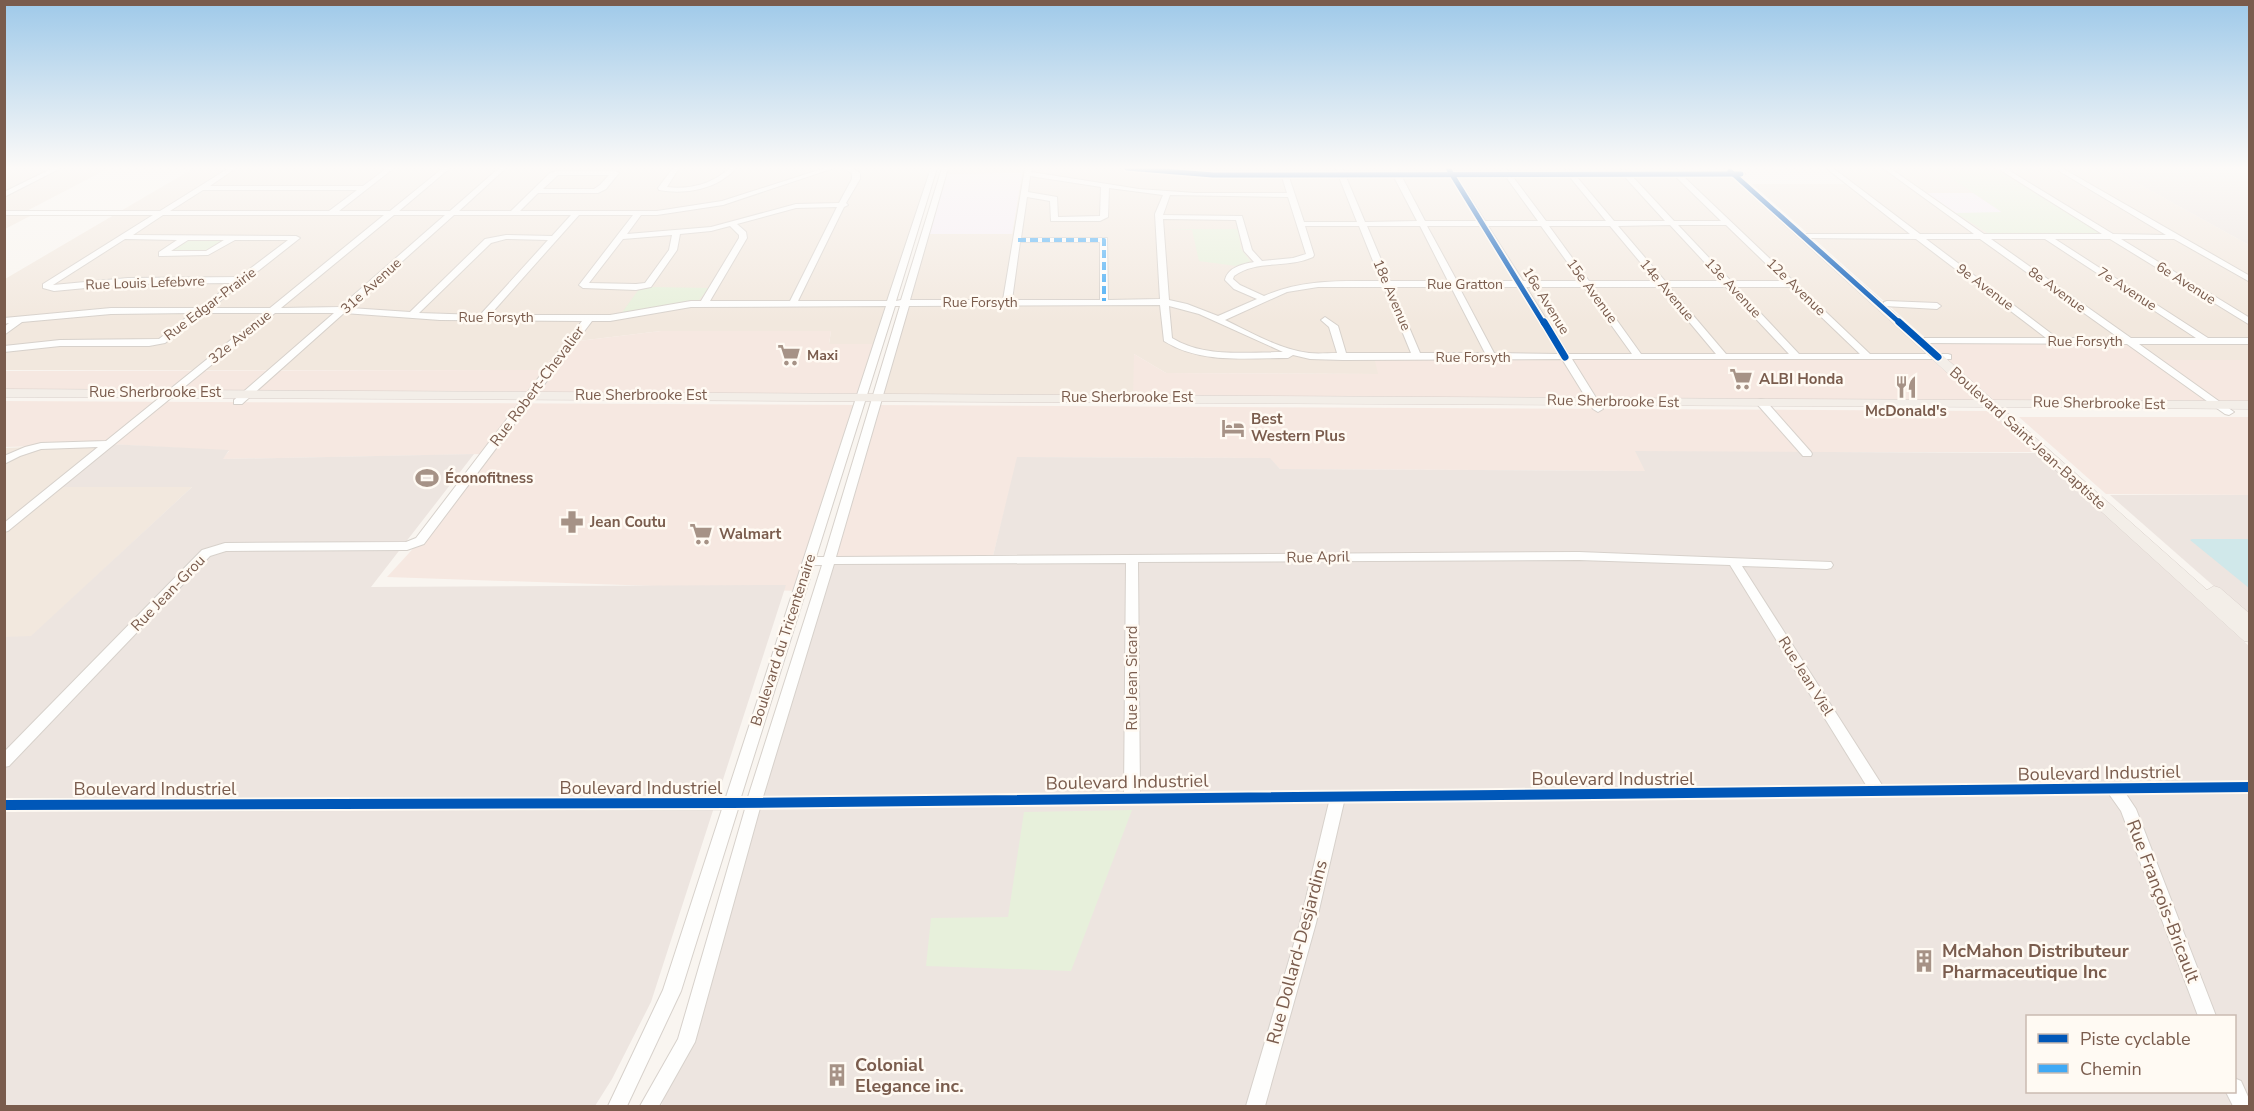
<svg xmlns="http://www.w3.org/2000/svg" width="2254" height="1111" viewBox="0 0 2254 1111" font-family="'Nunito Sans',sans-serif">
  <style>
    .residential { fill: #f2e8de }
    .commercial { fill: #f6e8e1 }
    .industrial { fill: #ede5e0; fill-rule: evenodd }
    .education { fill: #f6eef6 }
    .green { fill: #e7f0db }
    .water { fill: #d0e8ea }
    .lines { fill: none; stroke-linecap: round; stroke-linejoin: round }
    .minor-casing { stroke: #d7d1cb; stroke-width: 2 }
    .major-casing { stroke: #dad1cc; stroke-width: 1 }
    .minor { fill: #fefefd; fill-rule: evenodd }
    .major { fill: #f3eee8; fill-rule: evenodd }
    .quiet { stroke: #3fa9f5; stroke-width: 4; stroke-dasharray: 8 4; stroke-linecap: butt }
    .cycleway-far2-casing { stroke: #fffaf3; stroke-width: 8 }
    .cycleway-far1-casing { stroke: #fffaf3; stroke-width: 10 }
    .cycleway-casing { stroke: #fffaf3; stroke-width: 14 }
    .cycleway-far2 { stroke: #0057b8; stroke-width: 5 }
    .cycleway-far1 { stroke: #0057b8; stroke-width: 7 }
    .cycleway { stroke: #0057b8; stroke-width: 10 }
    .labels { text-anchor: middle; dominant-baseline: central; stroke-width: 5; stroke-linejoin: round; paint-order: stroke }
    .far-street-label { font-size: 14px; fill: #7a5c4d; stroke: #fffaf3 }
    .far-poi-label { font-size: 14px; font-weight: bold; fill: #7a5c4d; stroke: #fffaf3; text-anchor: start }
    .poi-label { font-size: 15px; font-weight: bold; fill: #7a5c4d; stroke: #fffaf3; text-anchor: start }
    .street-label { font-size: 15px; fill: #7a5c4d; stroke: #fffaf3 }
    .near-street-label { font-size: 18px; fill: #7a5c4d; stroke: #fffaf3 }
    .near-poi-label { font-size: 18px; font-weight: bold; fill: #7a5c4d; stroke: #fffaf3; text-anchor: start }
  </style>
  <rect width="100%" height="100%" fill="#f9f5f0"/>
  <g class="residential">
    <polygon points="5,168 109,168 19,215 30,216 5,229"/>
    <polygon points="194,168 934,168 879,344 829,344 831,331 661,331 570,342 539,370 5,370 5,279"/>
    <polygon points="949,168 1671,168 1733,174 1938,357 1375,358 1379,374 1166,373 1134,354 1134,396 880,394 929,234 1012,234 1022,174 947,174"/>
    <polygon points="1829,168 2110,168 2249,245 2249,360 2155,360 1929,341 1752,184 1849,184"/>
    <polygon points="109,444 57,487 193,486 31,637 5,638 4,448"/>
  </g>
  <g class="commercial">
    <polygon points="661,331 831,331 829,344 879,344 863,396 5,393 5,371 539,370 570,342"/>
    <polygon points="1920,341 2128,341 2155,360 2250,360 2249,404 1133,397 1134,354 1166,373 1378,374 1374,357 1937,357"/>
    <polygon points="4,401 860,405 798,591 387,577 420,541 485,454 222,459 229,451 109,444 5,447"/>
    <polygon points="875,405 1989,411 2036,452 1644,452 1653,471 1280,469 1269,458 1018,457 992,560 829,560"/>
    <polygon points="2019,417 2249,417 2249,495 2106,494"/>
  </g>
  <g class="industrial">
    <polygon points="2110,168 2249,168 2249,245"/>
    <polygon points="109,444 229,450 223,459 474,454 371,587 786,585 651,1002 612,1079 595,1106 5,1106 4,637 31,636 192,487 56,487"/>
    <path d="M1635,451l402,2 212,193v460h-1588l25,-64 143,-482h163l25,-103 253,1 10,11 365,2zM2028,1016h206v76h-206z"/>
    <polygon points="2110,495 2249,495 2249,617"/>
  </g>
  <g class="education">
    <polygon points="1022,173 1012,234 929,234 947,174"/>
    <polygon points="1927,193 1973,193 2003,213 1956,213"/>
  </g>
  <g class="green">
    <polygon points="1936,168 1995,168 2101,234 1989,234 1956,213 2002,212"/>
    <polygon points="1165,229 1238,229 1241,249 1251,262 1236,266 1199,261 1192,230"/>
    <polygon points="188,240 223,240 223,241 206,252 167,253"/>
    <polygon points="649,287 709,288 699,300 621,314 639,289"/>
    <polygon points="1132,810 1071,971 926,966 931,918 1008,917 1024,812"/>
  </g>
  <polygon class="water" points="2192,539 2249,539 2249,588 2190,540"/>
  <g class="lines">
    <g class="minor-casing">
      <g id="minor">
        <polygon points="53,168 61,168 4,197 4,192"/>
        <path d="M229,168h7l-26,18h153l24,-18h7l-55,43h51l53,-43h7l-51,43h51l49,-43h7l-47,43h52l39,-38 7,-2h58l4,2 -13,16 -8,4h-60l-18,18h137l65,-10 103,-33h9l-111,37 -66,10h-16l-14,19 84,-7 85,-23 43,-1 13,-24v-5l-7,-6h7l8,5v6l-14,24 2,2 -4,2 -46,94h89l44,-133h6l-41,133 5,-1 41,-132h6l-38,132h93l22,-132h6v4l108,17 56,4h92l-5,-16h-69l-86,-7 -3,-2h26l63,5h124l-1,-5h6l2,5h48l-1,-5h6l2,5 49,-1 -2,-4h6l3,4h48l-2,-2 4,-2 5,4h55l1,-2 2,-1 5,3h47l3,-3 5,3h116l1,2 -4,2h-58l187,178h78l3,1v4h-379l31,50 -5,3 -5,-3 -31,-50 -219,1 -33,-1 -17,-4 -5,3c-41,0 -88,6 -124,-17l-4,-36 -251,1 -73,251 743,-5 252,10 2,3 -2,3 -4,1 -85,-3 140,219 368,-4v12l-124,1 10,15 80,207h-18l-77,-205 -12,-17 -765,8 -28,121 -51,183h-19l54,-183 29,-121 -569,6 -65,234 -36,64h-19l38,-67 67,-230h-7l-57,182 -54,115h-19l55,-116 59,-181 -718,2v-12l722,-2 160,-491 -195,1 -81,14h-18l-168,223 -17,6 -181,1 -16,5 -201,210 -5,1v-15l198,-202 23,-7 181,-1 10,-4 166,-217 -142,-1 -96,-7 -102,91h-8v-4l100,-87h-59l-267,218 -4,1v-9l94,-76 -57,2 -21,7 -16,8v-8l21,-9 16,-4 65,-2 158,-128h-60l-39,30 -16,3h-89l-56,6v-6l56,-6 99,-1 33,-26 -81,1 -89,8 -18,13v-8l5,-4 -5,1v-6l107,-10h88l34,-25 -105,1 -74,7 -11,-3v-4l110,-69h-149v-4h156zM558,175h51l-9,10 -6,4h-51zM1030,176l71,11 -1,29 -42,1 -1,-20 -29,-5zM1569,176l37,45h-60l-33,-44zM1576,176h48l41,45h-51zM1632,176h43l46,45h-47zM1289,177h50l18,45h-53zM1346,177h48l23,44 -52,1zM1402,177h48l28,44h-53zM1457,177h49l32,44h-53zM1109,188l54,7 -8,19 5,85 -52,1 -1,-62h-86l6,-41 23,4 1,20h49l8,-4zM203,190h154l-28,21h-159zM1170,195l118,2 18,57 -13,4 -31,3 -10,-11 -10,-34 -79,-1zM837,207l-47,94h-80l37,-63 -1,-6 -9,-8 59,-16zM163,215h221l-114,93h-59l89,-70 -4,-2 -163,-1zM394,215h51l-105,92 -59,1zM454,215h117l-19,21 -46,-1 -21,4 -75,73 -60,-4zM579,215h54l-54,70 4,3 53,2 15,-3 26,-37 3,-16 31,-3 19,-5 9,9v3l-38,63h-10l-81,14h-120zM1163,219l73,1 8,31 10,11c-11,2 -26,5 -29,18l9,9 23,10 -39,17 -31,-12 -18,-4zM1670,225l52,56h-57l-47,-55zM1678,225h48l58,56h-53zM1305,226h54l22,55c-40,0 -79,-2 -117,15l-24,-11 -7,-6 1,-3c23,-17 53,-7 79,-19l1,-2zM1367,226h53l28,55h-58zM1427,226h53l35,55h-58zM1488,226h53l40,55h-58zM1549,226h61l46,55h-67zM672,235l-3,15 -24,33 -9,1 -47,-1 34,-44zM125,239l52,1 -18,12v4h3l46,-1 27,-15h53l-49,37 -111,1 -75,7zM506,239l42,1 -68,75 -61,-2 72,-70zM188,240h36l-18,11h-35zM1020,242h80v58h-88zM1318,287h66l27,66h-65l-8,-27 -13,-9 -4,3 8,7 8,26c-9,0 -19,1 -28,0 -30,-4 -57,-20 -84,-33l62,-28zM1392,287h59l34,66h-65zM1459,287h59l41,67 -65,-1zM1526,287h58l48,67h-64zM1593,287h67l56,67h-75zM1669,287h57l63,67h-63zM1736,287h54l70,67h-61zM895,306h5l-76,251h-8zM1169,306l30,8 84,38c-37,0 -79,6 -111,-14zM1579,560l151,5 136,220 -726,8 -2,-231zM1126,563l-2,230 -361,4 71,-233zM814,565h8l-74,232h-7z"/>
        <path d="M673,168h6l-12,19c21,3 47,-3 62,-19h7c-18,21 -50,27 -77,22l-1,-2z"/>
        <path d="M1826,168h7l87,66h54l-91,-66h7l94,66h118l-105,-66h8l108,66 53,1 -112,-67h8l188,108v6l-76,-43h-53l129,79v7l-140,-86h-55l153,99h42v6h-111l95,68 -5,3 -4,-1 -98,-70 -210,-1v-4l3,-1h126l-130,-99 -116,-1 -1,-2 4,-2h107zM1926,239h54l139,99h-62zM1991,239h54l151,99h-65z"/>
        <polygon points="1887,301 1937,303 1941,306 1937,309 1884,306 1884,302"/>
        <polygon points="1761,399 1765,400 1811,452 1812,454 1811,456 1803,456 1757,404 1757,400"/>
        <polygon points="2234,1078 2241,1081 2250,1101 2250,1106 2233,1106 2226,1092 2234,1092"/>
      </g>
    </g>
    <g class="major-casing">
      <polygon id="major" points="1722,168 1731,168 1993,400 2250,401 2250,409 2001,407 2207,590 2214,586 2220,588 2250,614 2250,642 2244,641 1986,407 4,397 4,389 1977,400"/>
    </g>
    <use href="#minor" class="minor"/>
    <use href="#major" class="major"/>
    <polyline class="quiet" points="1018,240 1104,240 1104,301"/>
    <g class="cycleway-far2-casing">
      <g id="cycleway-far2">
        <polyline points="1127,168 1213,175 1741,174"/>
        <polyline points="1448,168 1544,324"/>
        <polyline points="1730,171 1901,324"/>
      </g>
    </g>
    <g class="cycleway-far1-casing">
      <g id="cycleway-far1">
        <polyline points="1544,322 1565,357"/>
        <polyline points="1899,322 1938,357"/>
      </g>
    </g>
    <g class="cycleway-casing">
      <polyline id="cycleway" points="4,805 731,803 2250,787"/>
    </g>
    <use href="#cycleway-far2" class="cycleway-far2"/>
    <use href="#cycleway-far1" class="cycleway-far1"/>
    <use href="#cycleway" class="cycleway"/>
  </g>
  <linearGradient id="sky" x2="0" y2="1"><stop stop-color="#9ec9e9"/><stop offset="0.52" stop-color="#fcfaf8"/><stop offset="1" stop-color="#fcfaf8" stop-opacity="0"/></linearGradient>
  <rect width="2254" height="323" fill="url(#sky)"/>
  <defs>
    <g id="supermarket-bare" transform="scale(1.8)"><path d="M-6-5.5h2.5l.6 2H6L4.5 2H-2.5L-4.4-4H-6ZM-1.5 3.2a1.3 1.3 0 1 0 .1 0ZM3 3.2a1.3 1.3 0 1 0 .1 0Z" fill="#a69286" stroke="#fffaf3" stroke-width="2.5" paint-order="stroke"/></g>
    <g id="restaurant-bare" transform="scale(1.8)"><path d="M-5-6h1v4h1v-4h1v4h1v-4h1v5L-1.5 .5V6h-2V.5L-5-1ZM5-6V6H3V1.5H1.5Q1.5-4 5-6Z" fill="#a69286" stroke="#fffaf3" stroke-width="2.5" paint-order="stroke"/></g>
    <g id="hotel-bare" transform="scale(1.8)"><path d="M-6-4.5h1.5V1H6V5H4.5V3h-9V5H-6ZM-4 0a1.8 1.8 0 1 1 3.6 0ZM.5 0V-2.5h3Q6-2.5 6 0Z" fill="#a69286" stroke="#fffaf3" stroke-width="2.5" paint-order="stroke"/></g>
    <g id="stadium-bare" transform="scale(1.8)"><path d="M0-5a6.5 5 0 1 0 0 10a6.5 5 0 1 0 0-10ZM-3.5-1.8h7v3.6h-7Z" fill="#a69286" stroke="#fffaf3" stroke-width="2.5" paint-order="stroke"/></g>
    <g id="pharmacy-bare" transform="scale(1.8)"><path d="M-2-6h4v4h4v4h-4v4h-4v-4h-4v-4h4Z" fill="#a69286" stroke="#fffaf3" stroke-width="2.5" paint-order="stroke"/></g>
    <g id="building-bare" transform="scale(1.8)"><path d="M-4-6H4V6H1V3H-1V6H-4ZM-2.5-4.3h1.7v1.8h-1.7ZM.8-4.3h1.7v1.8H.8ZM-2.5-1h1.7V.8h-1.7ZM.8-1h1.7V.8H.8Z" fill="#a69286" stroke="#fffaf3" stroke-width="2.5" paint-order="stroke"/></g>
  </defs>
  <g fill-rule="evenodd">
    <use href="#supermarket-bare" x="789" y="355"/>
    <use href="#supermarket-bare" x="1741" y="379"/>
    <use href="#restaurant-bare" x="1906" y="387"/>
    <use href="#hotel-bare" x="1233" y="428"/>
    <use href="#stadium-bare" x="427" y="478"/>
    <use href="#pharmacy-bare" x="572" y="522"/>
    <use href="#supermarket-bare" x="701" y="534"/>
    <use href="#building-bare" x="1924" y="961"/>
    <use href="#building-bare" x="837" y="1075"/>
  </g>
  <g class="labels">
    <g class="far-street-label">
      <text transform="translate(145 283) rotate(-2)">Rue Louis Lefebvre</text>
      <text transform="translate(2186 283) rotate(32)">6e Avenue</text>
      <text x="1465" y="284">Rue Gratton</text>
      <text transform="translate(371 286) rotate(-42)">31e Avenue</text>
      <text transform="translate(1796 287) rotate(44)">12e Avenue</text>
      <text transform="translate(1985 287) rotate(37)">9e Avenue</text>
      <text transform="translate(1733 288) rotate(47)">13e Avenue</text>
      <text transform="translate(2127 289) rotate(33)">7e Avenue</text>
      <text transform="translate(1667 290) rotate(50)">14e Avenue</text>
      <text transform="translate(2057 290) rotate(36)">8e Avenue</text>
      <text transform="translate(1592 291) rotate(54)">15e Avenue</text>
      <text transform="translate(1392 295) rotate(67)">18e Avenue</text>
      <text transform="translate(1546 301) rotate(58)">16e Avenue</text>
      <text x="980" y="302">Rue Forsyth</text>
      <text transform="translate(210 304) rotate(-37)">Rue Edgar-Prairie</text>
      <text x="496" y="317">Rue Forsyth</text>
      <text transform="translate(240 337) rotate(-39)">32e Avenue</text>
      <text x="2085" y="341">Rue Forsyth</text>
      <text x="1473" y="357">Rue Forsyth</text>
    </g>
    <g class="far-poi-label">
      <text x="807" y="355">Maxi</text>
    </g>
    <g class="poi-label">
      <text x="1759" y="379">ALBI Honda</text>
      <text x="1906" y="411" text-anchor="middle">McDonald's</text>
      <text x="1251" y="419">Best<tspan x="1251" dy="17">Western Plus</tspan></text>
      <text x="445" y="478">Éconofitness</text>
      <text x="590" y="522">Jean Coutu</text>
      <text x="719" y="534">Walmart</text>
    </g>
    <g class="street-label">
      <text transform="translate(537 386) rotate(-53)">Rue Robert-Chevalier</text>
      <text x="155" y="392">Rue Sherbrooke Est</text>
      <text x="641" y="395">Rue Sherbrooke Est</text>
      <text x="1127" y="397">Rue Sherbrooke Est</text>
      <text transform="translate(1613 401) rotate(1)">Rue Sherbrooke Est</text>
      <text transform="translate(2099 403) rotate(1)">Rue Sherbrooke Est</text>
      <text transform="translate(2028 438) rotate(42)">Boulevard Saint-Jean-Baptiste</text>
      <text transform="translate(1318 557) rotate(-1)">Rue April</text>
      <text transform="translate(168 593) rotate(-46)">Rue Jean-Grou</text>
      <text transform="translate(783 640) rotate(-72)">Boulevard du Tricentenaire</text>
      <text transform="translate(1806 676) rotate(58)">Rue Jean Viel</text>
      <text transform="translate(1132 678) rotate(-90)">Rue Jean Sicard</text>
    </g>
    <g class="near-street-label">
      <text transform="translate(2099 773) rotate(-1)">Boulevard Industriel</text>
      <text x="1613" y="779">Boulevard Industriel</text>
      <text transform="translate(1127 782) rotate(-1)">Boulevard Industriel</text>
      <text x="641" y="788">Boulevard Industriel</text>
      <text x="155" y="789">Boulevard Industriel</text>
      <text transform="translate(2163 901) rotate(69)">Rue François-Bricault</text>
      <text transform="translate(1297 952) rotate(-75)">Rue Dollard-Desjardins</text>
    </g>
    <g class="near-poi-label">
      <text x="1942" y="951">McMahon Distributeur<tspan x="1942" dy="21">Pharmaceutique Inc</tspan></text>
      <text x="855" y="1065">Colonial<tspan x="855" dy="21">Elegance inc.</tspan></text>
    </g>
  </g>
  <rect width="2254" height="1111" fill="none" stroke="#7a5c4d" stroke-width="12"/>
  <rect x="2026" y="1015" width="210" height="78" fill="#fffaf3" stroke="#cabbb1" stroke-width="1.5"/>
  <rect x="2038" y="1034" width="30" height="9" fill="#0057b8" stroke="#cabbb1" stroke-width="1.5"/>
  <text x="2080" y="1045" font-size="18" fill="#7a5c4d">Piste cyclable</text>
  <rect x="2038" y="1064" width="30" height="9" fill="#3fa9f5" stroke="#cabbb1" stroke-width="1.5"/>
  <text x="2080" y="1075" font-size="18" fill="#7a5c4d">Chemin</text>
</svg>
